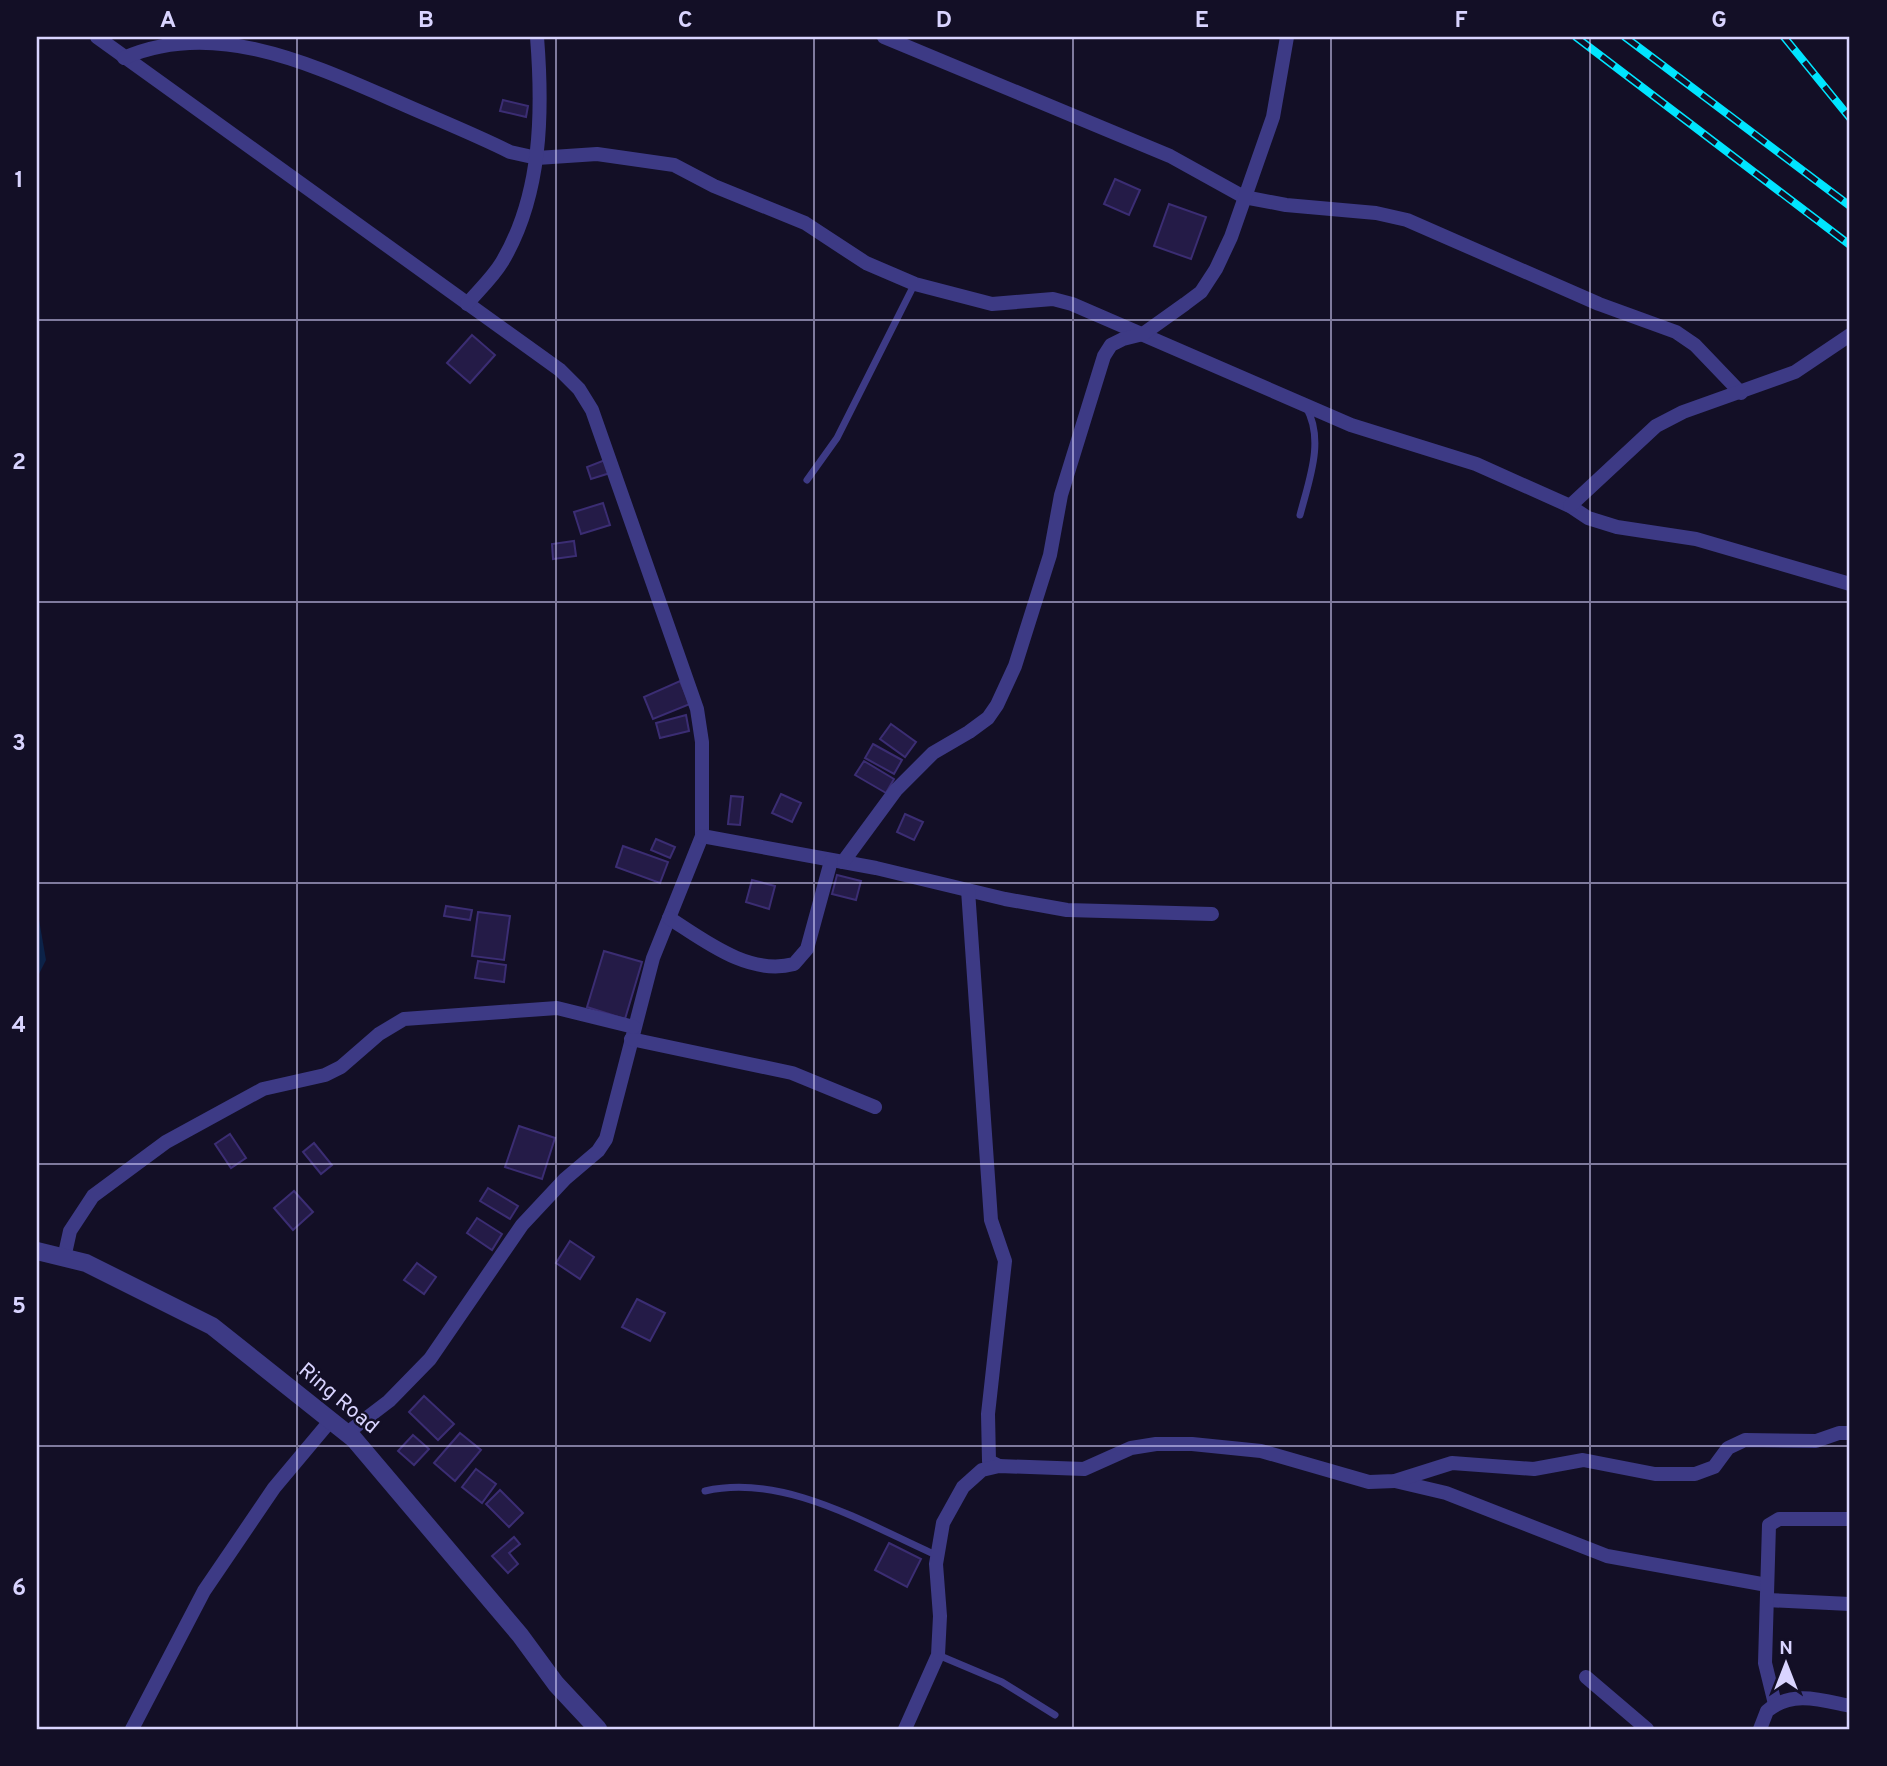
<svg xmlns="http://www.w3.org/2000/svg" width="1887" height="1766" viewBox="0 0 1887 1766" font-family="Overpass,sans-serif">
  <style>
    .water { fill: #0c2248 }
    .building { fill: #241b47; stroke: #3b2d73; stroke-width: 2 }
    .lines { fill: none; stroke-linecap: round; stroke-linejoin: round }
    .service { stroke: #3d3a85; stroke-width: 7 }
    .minor { stroke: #3d3a85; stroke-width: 14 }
    .tertiary { stroke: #3d3a85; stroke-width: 18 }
    .rail-casing { stroke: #00e5ff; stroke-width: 8 }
    .rail { stroke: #130f26; stroke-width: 5; stroke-dasharray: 16; stroke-linecap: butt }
    .grid { fill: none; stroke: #d9d4ff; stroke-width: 2; stroke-opacity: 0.55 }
    .labels { text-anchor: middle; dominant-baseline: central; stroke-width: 5; stroke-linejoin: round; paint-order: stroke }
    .street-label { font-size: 21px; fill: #d9d4ff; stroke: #130f26 }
    .neatline { fill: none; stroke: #d9d4ff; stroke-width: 2.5 }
    .grid-label { font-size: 23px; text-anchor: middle; font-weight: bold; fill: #d9d4ff }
  </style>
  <rect width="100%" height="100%" fill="#130f26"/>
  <polygon class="water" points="37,908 46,960 37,978"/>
  <g class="building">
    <polygon points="503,100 528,106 526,117 500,111"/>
    <polygon points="1115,179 1140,190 1129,215 1104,204"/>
    <polygon points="1169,204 1206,217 1191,259 1154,246"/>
    <polygon points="472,335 495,355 470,383 447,363"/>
    <polygon points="605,460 610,473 591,479 587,467"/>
    <polygon points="603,503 610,525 581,534 574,512"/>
    <polygon points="574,541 576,556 553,559 552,544"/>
    <polygon points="680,681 690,704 653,719 644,697"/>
    <polygon points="686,715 689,731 660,738 656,723"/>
    <polygon points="891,724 916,742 905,757 880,739"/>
    <polygon points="873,744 902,760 894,774 865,758"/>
    <polygon points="864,761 894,779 886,793 855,775"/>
    <polygon points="781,794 801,803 792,822 772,813"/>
    <polygon points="731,796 743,797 740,825 728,824"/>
    <polygon points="905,814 923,822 914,840 897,832"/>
    <polygon points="656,839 675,847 670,858 651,850"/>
    <polygon points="623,846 668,862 660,883 616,867"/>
    <polygon points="837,875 861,881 856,900 832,894"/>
    <polygon points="752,880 775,886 769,909 746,902"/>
    <polygon points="446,906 472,910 470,920 444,916"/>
    <polygon points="478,912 510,916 504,960 472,956"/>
    <polygon points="604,951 642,962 625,1019 587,1007"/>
    <polygon points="478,961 506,965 504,982 475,978"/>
    <polygon points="519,1126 555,1138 542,1179 505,1167"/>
    <polygon points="230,1134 246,1158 231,1168 215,1144"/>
    <polygon points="314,1143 332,1165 321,1174 303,1152"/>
    <polygon points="488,1188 518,1206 510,1219 480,1201"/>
    <polygon points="294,1191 313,1212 293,1230 274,1208"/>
    <polygon points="477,1218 502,1234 492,1250 467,1233"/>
    <polygon points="570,1241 594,1257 580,1279 556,1263"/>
    <polygon points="417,1263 436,1277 424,1294 404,1280"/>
    <polygon points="637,1299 665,1313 650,1341 622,1327"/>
    <polygon points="424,1396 454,1424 438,1440 409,1412"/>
    <polygon points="460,1433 481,1450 455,1481 434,1463"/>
    <polygon points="413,1435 429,1449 414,1465 398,1451"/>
    <polygon points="476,1469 496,1484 482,1503 462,1487"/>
    <polygon points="500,1490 523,1513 509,1527 486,1504"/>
    <polygon points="514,1537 520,1544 509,1553 518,1564 508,1573 492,1556"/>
    <polygon points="889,1543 921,1559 907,1587 875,1570"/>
  </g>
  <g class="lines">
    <g class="service">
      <polyline points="807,480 837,438 914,285"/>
      <path d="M1300,515c9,-35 25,-75 6,-108"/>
      <path d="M705,1491c79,-18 161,33 231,64"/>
      <polyline points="938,1655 1002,1682 1055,1715"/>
    </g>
    <g class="minor">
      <polyline points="97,37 560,370 579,389 592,410 697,709 702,742 702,836 653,958 606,1139 598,1151 565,1179 522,1225 430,1359 389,1401 347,1433"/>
      <polyline points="884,37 1170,156 1244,197 1286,205 1376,213 1407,220 1599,304 1676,332 1695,345 1741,393"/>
      <path d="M124,58c91,-40 189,7 274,44 38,17 76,32 112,50l27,6 60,-4 77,11 40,21 91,37 61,40 49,21 77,20 61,-5 19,5 279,121 125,39 94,42 18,12 29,9 79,12 154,45"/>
      <path d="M467,304c12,-14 26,-27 35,-42 40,-67 41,-150 35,-225"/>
      <polyline points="1570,506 1656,426 1683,412 1795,372 1850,335"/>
      <polyline points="702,836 876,868 1005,899 1067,910 1212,914"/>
      <polyline points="843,862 896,790 933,753 969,732 988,718 997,705 1015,666 1050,555 1061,495 1104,356 1111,345 1123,339 1143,334 1185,304 1201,292 1216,269 1231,237 1273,117 1287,37"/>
      <polyline points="968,890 991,1220 1005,1261 988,1414 989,1461 999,1466"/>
      <path d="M669,918c36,23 80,58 125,46l13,-15 24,-88"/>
      <polyline points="631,1039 792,1073 875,1107"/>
      <polyline points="64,1258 70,1231 93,1196 166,1142 263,1089 325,1075 341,1067 379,1034 404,1019 557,1008 634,1027"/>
      <polyline points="1395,1481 1446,1493 1607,1556 1767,1585"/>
      <polyline points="1767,1600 1850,1604"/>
      <polyline points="1586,1677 1647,1729"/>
      <polyline points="1775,1704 1765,1663 1769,1525 1779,1519 1850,1519"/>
      <polyline points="132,1729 204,1591 274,1488 331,1420"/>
      <polyline points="905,1729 938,1655 940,1616 936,1564 943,1523 963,1487 982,1470 999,1466 1084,1469 1131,1448 1156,1444 1192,1444 1261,1451 1369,1482 1395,1481 1452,1463 1534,1469 1583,1460 1655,1474 1695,1474 1714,1467 1728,1448 1745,1440 1816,1441 1839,1433 1850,1433"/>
      <path d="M1760,1729l7,-18c25,-21 54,-11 83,-5"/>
    </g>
    <polyline class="tertiary" points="37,1251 86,1263 212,1326 354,1439 520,1635 556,1684 598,1729"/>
    <g class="rail-casing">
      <g id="rail">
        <polyline points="1576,37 1850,245"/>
        <polyline points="1625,37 1850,206"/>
        <polyline points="1784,37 1850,118"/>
      </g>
    </g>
    <use href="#rail" class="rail"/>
  </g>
  <path class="grid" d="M297,37v1692M556,37v1692M814,37v1692M1073,37v1692M1331,37v1692M1590,37v1692M37,320h1813M37,602h1813M37,883h1813M37,1164h1813M37,1446h1813"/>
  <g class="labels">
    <g class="street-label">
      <text transform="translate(338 1399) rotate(40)">Ring Road</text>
    </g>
  </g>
  <rect width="1887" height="1766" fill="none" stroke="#130f26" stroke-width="77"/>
  <g transform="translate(1786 1664)" stroke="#130f26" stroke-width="5" paint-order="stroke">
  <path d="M0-5L12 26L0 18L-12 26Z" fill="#d9d4ff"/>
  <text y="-10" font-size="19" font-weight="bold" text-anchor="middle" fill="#d9d4ff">N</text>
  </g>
  <rect x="38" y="38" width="1810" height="1690" class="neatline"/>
  <g class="grid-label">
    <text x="168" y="27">A</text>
    <text x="426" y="27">B</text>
    <text x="685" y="27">C</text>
    <text x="944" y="27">D</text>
    <text x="1202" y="27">E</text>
    <text x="1461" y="27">F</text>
    <text x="1719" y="27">G</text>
    <text x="19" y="187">1</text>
    <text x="19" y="469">2</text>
    <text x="19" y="750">3</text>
    <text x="19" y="1032">4</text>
    <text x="19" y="1313">5</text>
    <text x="19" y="1595">6</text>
  </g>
</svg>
